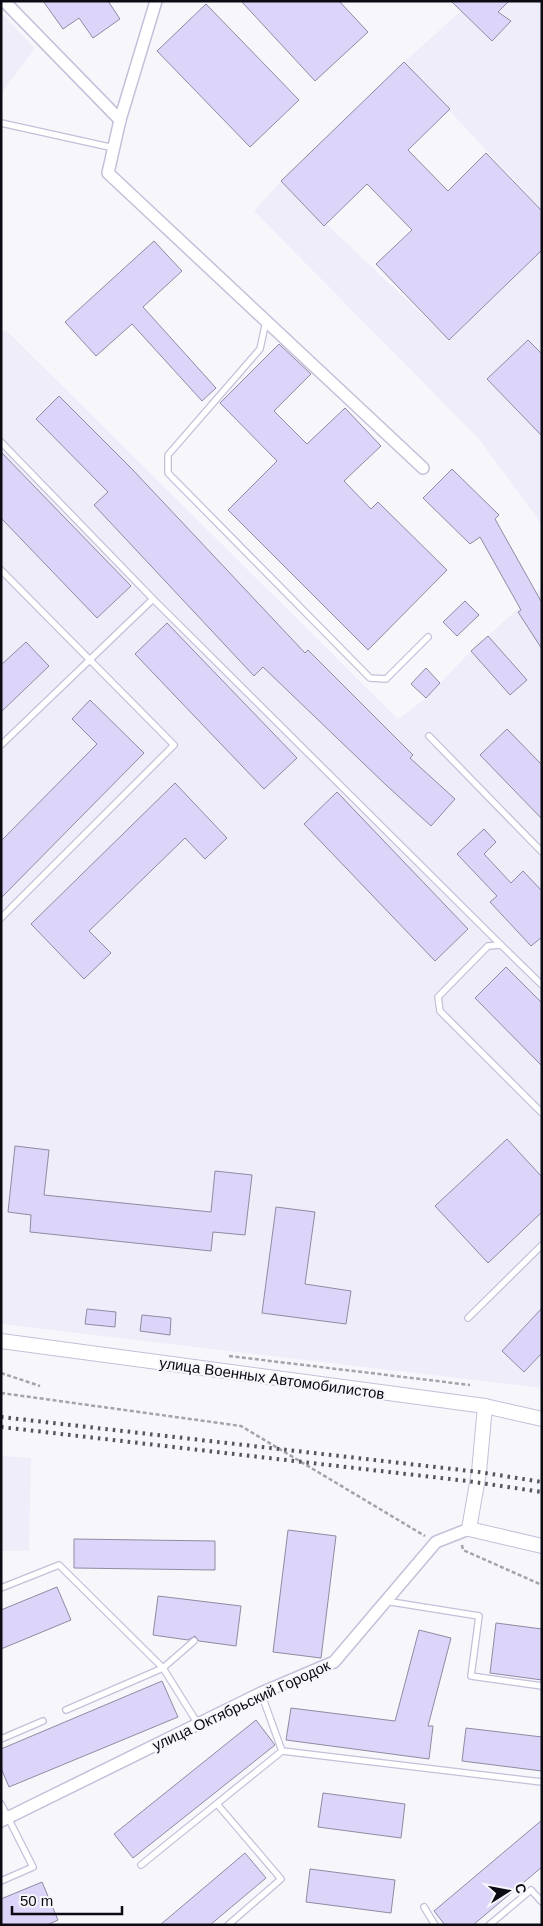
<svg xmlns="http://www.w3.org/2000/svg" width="543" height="1926" viewBox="0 0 543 1926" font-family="Arial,sans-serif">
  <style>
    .built { fill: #f0edfb }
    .building { fill: #ddd4f9; stroke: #908aa2 }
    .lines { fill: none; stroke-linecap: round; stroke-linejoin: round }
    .service-casing { stroke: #c5bfd9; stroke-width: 8 }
    .minor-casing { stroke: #c5bfd9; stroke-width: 14 }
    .tertiary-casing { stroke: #c5bfd9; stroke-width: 16 }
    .path { stroke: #a5a3a9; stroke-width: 2.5; stroke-dasharray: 4 2.5; stroke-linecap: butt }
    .service { stroke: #fff; stroke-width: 5.5 }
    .minor { stroke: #fff; stroke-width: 11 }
    .tertiary { stroke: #fff; stroke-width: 14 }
    .rail { stroke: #56545c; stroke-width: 4; stroke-dasharray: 2.5 5; stroke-linecap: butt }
    .labels { text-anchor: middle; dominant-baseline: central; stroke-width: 4.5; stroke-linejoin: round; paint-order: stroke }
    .street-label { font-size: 15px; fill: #0c0a12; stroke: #f7f6fb }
  </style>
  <rect width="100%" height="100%" fill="#f7f6fb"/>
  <g class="built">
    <polygon points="451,1 542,1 542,210 404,62 461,11"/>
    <polygon points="1,13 35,48 1,94"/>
    <polygon points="281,181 449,340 542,250 542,525 479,439 254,211"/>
    <polygon points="1,331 7,331 398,719 426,698 471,651 542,587 542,1388 1,1324"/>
    <polygon points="1,1456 31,1458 29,1551 1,1551"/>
  </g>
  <g class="building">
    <polygon points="43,1 108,1 120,19 93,38 79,18 63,29"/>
    <polygon points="241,1 339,1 368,32 315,81"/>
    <polygon points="451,1 509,1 498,12 511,21 492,41"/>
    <polygon points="206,4 299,100 250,147 157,51"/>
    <polygon points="404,62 450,109 408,150 448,191 486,153 542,211 542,250 449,340 376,264 412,230 367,184 324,226 281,181"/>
    <polygon points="154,241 182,271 143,307 216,388 202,401 132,324 96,356 65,322"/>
    <polygon points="528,340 542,354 542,436 487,379"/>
    <polygon points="279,344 311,374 274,411 307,444 345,408 381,446 344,481 371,509 378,502 447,570 368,650 228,510 277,461 220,403"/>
    <polygon points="59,396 132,469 305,653 308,650 413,755 410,758 455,799 431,826 386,785 263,667 254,676 94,505 108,492 36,419"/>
    <polygon points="1,452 131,586 97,618 1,518"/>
    <polygon points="452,469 499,515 495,519 542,603 542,649 518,612 521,610 480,537 470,544 423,498"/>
    <polygon points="465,601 479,615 457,636 443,622"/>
    <polygon points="167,623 297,758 264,789 135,654"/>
    <polygon points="488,636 527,680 510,695 471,651"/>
    <polygon points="26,642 49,666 1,712 1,665"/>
    <polygon points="426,668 440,683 426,698 411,684"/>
    <polygon points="90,700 144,753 1,898 1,841 97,744 72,719"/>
    <polygon points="507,729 542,765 542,819 480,755"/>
    <polygon points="175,783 227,838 205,859 185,838 89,931 111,953 84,979 31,924"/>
    <polygon points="337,792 468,929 435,961 304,824"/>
    <polygon points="484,829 496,842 484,854 511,883 523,871 542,891 542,937 531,946 490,902 497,896 457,854"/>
    <polygon points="506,967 542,1003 542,1066 475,998"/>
    <polygon points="507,1139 542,1177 542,1212 488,1263 435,1206"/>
    <polygon points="15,1146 49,1150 44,1195 211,1212 215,1171 252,1175 245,1235 213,1232 211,1251 30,1232 31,1215 8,1212"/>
    <polygon points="276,1207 315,1212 305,1284 351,1291 346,1324 262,1313"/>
    <polygon points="542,1308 542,1353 524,1372 502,1351"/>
    <polygon points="87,1309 116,1312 115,1327 85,1324"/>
    <polygon points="142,1315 171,1318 170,1335 140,1331"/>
    <polygon points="288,1530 336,1536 321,1658 273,1652"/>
    <polygon points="74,1539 215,1541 215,1570 74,1568"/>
    <polygon points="57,1587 71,1620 1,1649 1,1610"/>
    <polygon points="158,1596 241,1606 236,1646 199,1641 195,1636 188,1640 153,1635"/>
    <polygon points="496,1623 542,1629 542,1680 490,1673"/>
    <polygon points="419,1630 451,1638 428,1726 433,1726 429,1759 286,1740 291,1708 395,1721"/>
    <polygon points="162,1681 178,1717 9,1787 1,1768 1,1749"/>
    <polygon points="256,1720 275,1745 133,1858 114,1834"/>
    <polygon points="466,1728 542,1737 542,1771 462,1761"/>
    <polygon points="323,1793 405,1804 401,1838 318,1827"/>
    <polygon points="542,1820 542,1867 473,1925 445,1925 434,1911"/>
    <polygon points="245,1853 266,1878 210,1925 160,1925"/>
    <polygon points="310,1869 395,1880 391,1913 306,1902"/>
    <polygon points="42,1882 58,1920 47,1925 1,1925 1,1899"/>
  </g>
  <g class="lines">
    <g class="service-casing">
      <g id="service">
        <polyline points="1,123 114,148"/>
        <polyline points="266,321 260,349 168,455 168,473 370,678 386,679 428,637"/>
        <polyline points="1,442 153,599 501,945"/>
        <polyline points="1,570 174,745 1,918"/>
        <polyline points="429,736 542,852"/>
        <polyline points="1,745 153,599"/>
        <polyline points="542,985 501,945 488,946 438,997 440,1011 542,1113"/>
        <polyline points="468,1318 542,1245"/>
        <polyline points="1,1588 59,1565 163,1668 198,1724"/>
        <polyline points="385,1601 479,1616 471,1676 542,1686"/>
        <polyline points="66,1710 163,1668 194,1641"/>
        <polyline points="1,1739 43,1721"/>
        <polyline points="282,1751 542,1782"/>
        <polyline points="1,1804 33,1867 1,1881"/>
        <polyline points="217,1804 281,1879 228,1925"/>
        <polyline points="141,1865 282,1751 261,1693"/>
        <polyline points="424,1907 435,1925"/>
        <polyline points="489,1925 531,1890 542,1902"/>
      </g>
    </g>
    <g class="minor-casing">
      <g id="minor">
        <polyline points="4,1 120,120 156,1"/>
        <polyline points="120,120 108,173 423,468"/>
        <polyline points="1,1821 261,1693 334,1662 436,1542 469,1529"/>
      </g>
    </g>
    <g class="tertiary-casing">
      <g id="tertiary">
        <polyline points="1,1341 485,1406 542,1419"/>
        <polyline points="485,1406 479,1472 469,1529 542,1546"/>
      </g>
    </g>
    <g class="path">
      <polyline points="229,1356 470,1385"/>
      <polyline points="1,1373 40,1386"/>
      <polyline points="1,1393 241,1426 425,1536"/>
      <polyline points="462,1545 463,1550 542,1585"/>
    </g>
    <use href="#service" class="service"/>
    <use href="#minor" class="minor"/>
    <use href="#tertiary" class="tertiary"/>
    <g class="rail">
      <polyline points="1,1417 479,1472 542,1482"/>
      <polyline points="1,1427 467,1481 542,1492"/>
    </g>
  </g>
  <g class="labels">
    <g class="street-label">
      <text transform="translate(272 1378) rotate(8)">улица Военных Автомобилистов</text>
      <text transform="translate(241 1705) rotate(-25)">улица Октябрьский Городок</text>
    </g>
  </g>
  <rect width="543" height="1926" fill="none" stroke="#0c0a12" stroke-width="5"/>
  <g transform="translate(508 1891) rotate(79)" stroke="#f7f6fb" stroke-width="4" paint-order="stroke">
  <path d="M0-4L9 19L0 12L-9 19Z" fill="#0c0a12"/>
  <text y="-8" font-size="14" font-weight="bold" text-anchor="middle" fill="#0c0a12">С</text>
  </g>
  <path d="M12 1906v8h110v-8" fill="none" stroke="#0c0a12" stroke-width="2.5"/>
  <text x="20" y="1906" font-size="15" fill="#0c0a12" stroke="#f7f6fb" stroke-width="4" paint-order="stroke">50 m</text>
</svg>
